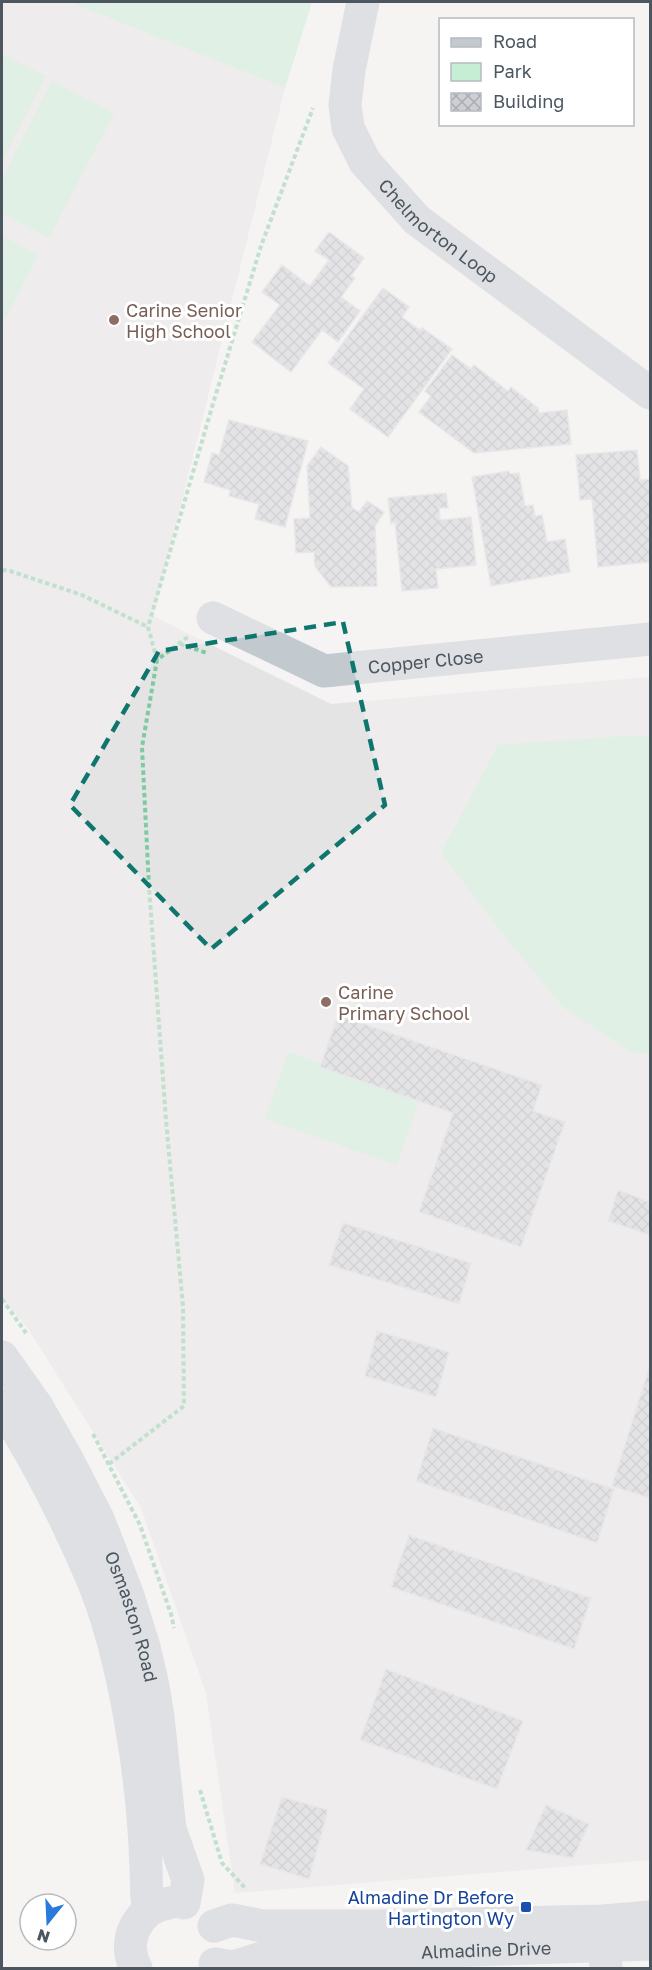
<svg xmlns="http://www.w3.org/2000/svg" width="652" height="1970" viewBox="0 0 652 1970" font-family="'Golos Text',sans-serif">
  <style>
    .education { fill: #e5e4e4 }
    .green { fill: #c6eed4 }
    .building { fill: url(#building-cross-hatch); stroke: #d7d9dd; stroke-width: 1.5 }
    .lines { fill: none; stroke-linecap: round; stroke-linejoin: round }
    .path { stroke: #80caa3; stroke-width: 4; stroke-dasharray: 4.5 3; stroke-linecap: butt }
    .minor { stroke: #c2cad0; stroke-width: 33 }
    .tertiary { stroke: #c2cad0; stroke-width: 33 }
    .marked { fill: none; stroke: #0f766e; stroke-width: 4.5; stroke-dasharray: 12 8; stroke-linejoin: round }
    .education-dot { fill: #8d6e63; stroke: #fff; stroke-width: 2 }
    .transit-dot { fill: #1a4fb4; stroke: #fff; stroke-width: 2 }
    .labels { text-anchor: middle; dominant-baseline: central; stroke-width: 6; stroke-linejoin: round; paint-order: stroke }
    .street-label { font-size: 18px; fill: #4b565f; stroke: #fff }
    .education-label { font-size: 18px; fill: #785e54; stroke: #fff; text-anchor: start }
    .transit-label { font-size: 18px; fill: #164399; stroke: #fff; text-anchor: end }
  </style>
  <defs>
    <pattern id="building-cross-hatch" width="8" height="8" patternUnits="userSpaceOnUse" patternTransform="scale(1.5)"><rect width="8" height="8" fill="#cdcfd4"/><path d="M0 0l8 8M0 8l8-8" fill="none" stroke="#a8abaf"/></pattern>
  </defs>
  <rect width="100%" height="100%" fill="#f5f3f3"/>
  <polygon class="education" points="2,2 69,2 285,88 153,616 331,704 650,677 650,1860 235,1893 206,1693 141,1508 27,1327 2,1300"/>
  <g class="green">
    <polygon points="69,2 312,2 285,88"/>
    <polygon points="2,54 46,76 2,162"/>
    <polygon points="52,81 114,113 49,238 2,213 2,179"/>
    <polygon points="2,236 38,255 2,325"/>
    <polygon points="640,735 650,737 650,1054 631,1052 564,1008 511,944 441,853 498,745"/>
    <polygon points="288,1052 420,1098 397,1165 265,1119"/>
  </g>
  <g class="building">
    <polygon points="329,232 364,258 351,276 355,278 341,297 360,311 338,342 322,330 291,372 252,342 280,305 262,292 282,265 310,286 329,260 315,251"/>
    <polygon points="383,288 409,307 402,317 420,330 422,328 452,349 388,437 350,409 364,389 328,363"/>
    <polygon points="452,355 471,369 474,365 508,391 511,387 538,408 539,413 567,410 571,444 474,453 419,412 431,396 425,391"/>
    <polygon points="229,420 308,441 285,527 255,519 259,504 229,496 230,490 204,482 212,453 219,455"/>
    <polygon points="321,447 348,466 352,508 359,512 367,501 384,512 375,526 377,586 331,587 315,566 314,552 296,553 294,519 310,518 307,466"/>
    <polygon points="637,450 640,480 650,479 650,562 598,567 592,499 580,500 576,455"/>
    <polygon points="509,471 510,474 519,473 525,506 533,505 535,516 542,515 547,542 565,539 570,572 491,586 472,477"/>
    <polygon points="446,493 448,508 439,508 440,520 471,517 476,565 436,569 438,588 402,591 395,522 391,524 388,498"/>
    <polygon points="338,1015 542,1085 533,1111 565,1122 521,1247 419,1212 453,1113 320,1067"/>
    <polygon points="618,1190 650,1202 650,1235 608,1221"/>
    <polygon points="343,1223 471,1263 459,1304 329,1265"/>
    <polygon points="377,1331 449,1352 436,1397 365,1376"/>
    <polygon points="650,1365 650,1498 612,1486"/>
    <polygon points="433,1428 614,1489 597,1543 416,1481"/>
    <polygon points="409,1535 591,1598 574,1649 391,1587"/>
    <polygon points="386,1669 523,1721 497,1789 360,1740"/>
    <polygon points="282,1797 328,1810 309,1879 260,1864"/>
    <polygon points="546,1805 589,1824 573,1858 526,1850"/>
  </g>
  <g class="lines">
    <g class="path">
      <polyline points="2,570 10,571 82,595 148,627"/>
      <polyline points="180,644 207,653"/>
      <polyline points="157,660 148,627 212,407 261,246 313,108"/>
      <polyline points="2,1299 26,1333"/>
      <polyline points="93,1434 140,1525 171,1614 174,1628"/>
      <polyline points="109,1464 184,1406 183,1307 166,1120 149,887 142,747 157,660 189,636"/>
      <polyline points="200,1790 222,1863 246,1889"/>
    </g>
    <g class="minor">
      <path id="s1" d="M363,2l-14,68 -4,35 3,23 17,34 52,58 233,173"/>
      <path id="s2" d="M213,618l111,53 326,-32"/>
      <polyline points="604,1921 606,1968"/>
    </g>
    <g class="tertiary">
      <path id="s3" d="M2,1357l34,48 31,54 31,60 29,74 17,54 9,39 5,31 12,112 18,51 -4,23"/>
      <path d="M2,1405c35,56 66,116 92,178 21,52 34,117 42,172 5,35 9,78 10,114 1,16 -1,24 3,40"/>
      <polyline points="214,1926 232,1920 263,1926 375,1926 604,1921 650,1917"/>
      <path id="s4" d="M215,1964l18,3 32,-10 385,-13"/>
      <path d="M136,1968c-15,-27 2,-61 33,-65"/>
    </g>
  </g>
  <path d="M0 0H652V1970H0ZM343,622l42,183 -174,144 -141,-144 89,-154z" fill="#f5f3f3" fill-opacity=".55" fill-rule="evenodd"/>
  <path class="marked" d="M343,622l42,183 -174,144 -141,-144 89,-154z"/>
  <g class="education-dot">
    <circle cx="114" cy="320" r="6"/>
    <circle cx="326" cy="1002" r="6"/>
  </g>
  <rect class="transit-dot" x="520" y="1901" width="12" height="12" rx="3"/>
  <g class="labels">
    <g class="street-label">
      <text stroke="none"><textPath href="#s1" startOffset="267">Chelmorton Loop</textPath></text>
      <text stroke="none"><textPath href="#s2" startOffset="225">Copper Close</textPath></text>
      <text stroke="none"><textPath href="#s3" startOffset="292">Osmaston Road</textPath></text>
      <text stroke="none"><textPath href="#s4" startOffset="273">Almadine Drive</textPath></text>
    </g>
    <g class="education-label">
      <text x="126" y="310">Carine Senior<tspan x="126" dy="21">High School</tspan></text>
      <text x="338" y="992">Carine<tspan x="338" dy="21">Primary School</tspan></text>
    </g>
    <g class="transit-label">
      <text x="514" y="1897">Almadine Dr Before<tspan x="514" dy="21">Hartington Wy</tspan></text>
    </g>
  </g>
  <rect width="652" height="1970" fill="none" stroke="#4b565f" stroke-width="6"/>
  <rect x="439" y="18" width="195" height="108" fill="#ffffff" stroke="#b7bbbf" stroke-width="1.5"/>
  <rect x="451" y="38" width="30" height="9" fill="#c2cad0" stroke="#b7bbbf" stroke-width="1.5"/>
  <text x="493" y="48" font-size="18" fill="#4b565f">Road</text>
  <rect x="451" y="63" width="30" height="18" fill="#c6eed4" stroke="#b7bbbf" stroke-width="1.5"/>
  <text x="493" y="78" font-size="18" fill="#4b565f">Park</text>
  <rect x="451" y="93" width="30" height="18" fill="url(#building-cross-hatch)" stroke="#b7bbbf" stroke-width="1.5"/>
  <text x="493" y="108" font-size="18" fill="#4b565f">Building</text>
  <g transform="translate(48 1922) rotate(198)"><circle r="28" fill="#ffffff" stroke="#b7bbbf" stroke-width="1.5"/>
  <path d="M0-4.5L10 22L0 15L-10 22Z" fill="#287bda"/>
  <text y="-9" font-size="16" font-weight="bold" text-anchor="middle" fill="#4b565f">N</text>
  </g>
</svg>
